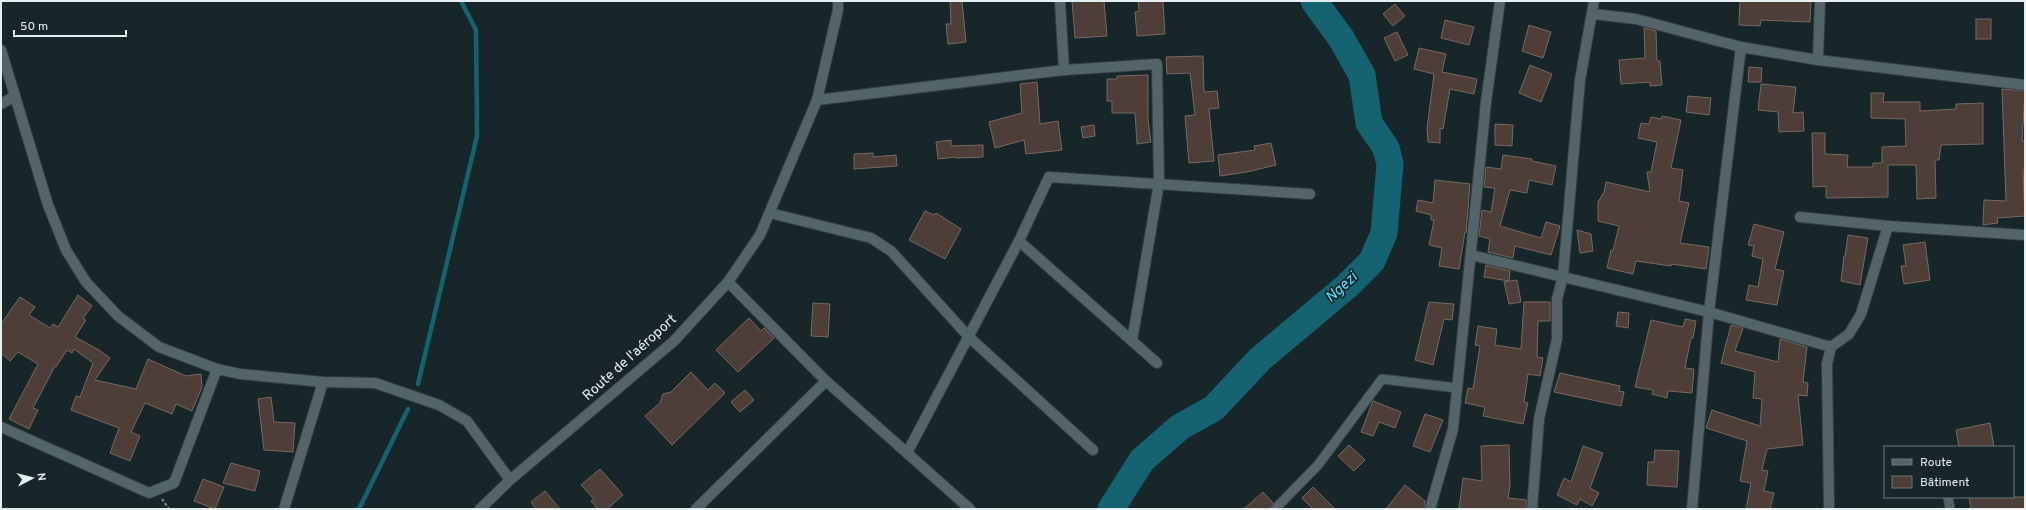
<svg xmlns="http://www.w3.org/2000/svg" width="2026" height="510" viewBox="0 0 2026 510" font-family="Overpass,sans-serif">
  <style>
    .lines { fill: none; stroke-linecap: round; stroke-linejoin: round }
    .stream { stroke: #156270; stroke-width: 4.5 }
    .river { stroke: #156270; stroke-width: 27 }
    .building { fill: #4d3f38; stroke: #786961 }
    .lane-casing { stroke: #344044; stroke-width: 11 }
    .street-casing { stroke: #344044; stroke-width: 12 }
    .secondary-casing { stroke: #344044; stroke-width: 12 }
    .path { stroke: #6e7c7f; stroke-width: 2.5; stroke-dasharray: 3 2; stroke-linecap: butt }
    .lane { stroke: #54656a; stroke-width: 9 }
    .street { stroke: #54656a; stroke-width: 10 }
    .secondary { stroke: #54656a; stroke-width: 10 }
    .labels { text-anchor: middle; dominant-baseline: central; stroke-width: 3.5; stroke-linejoin: round; paint-order: stroke }
    .street-label { font-size: 14px; fill: #e6f0f3; stroke: #162629 }
    .water-label { font-size: 15px; font-style: italic; fill: #5be3ff; stroke: #162629 }
  </style>
  <rect width="100%" height="100%" fill="#162629"/>
  <g class="lines">
    <g class="stream">
      <polyline points="418,384 477,136 476,30 461,1"/>
      <polyline points="359,509 408,409"/>
    </g>
    <polyline class="river" points="1111,509 1142,460 1180,427 1214,408 1260,359 1347,286 1372,261 1384,233 1390,164 1386,148 1369,123 1362,75 1341,38 1314,1"/>
  </g>
  <g class="building">
    <polygon points="950,1 962,1 966,42 948,44 946,24 951,24"/>
    <polygon points="1072,1 1104,1 1107,36 1075,38"/>
    <polygon points="1138,1 1163,1 1165,34 1137,36 1135,12 1139,11"/>
    <polygon points="1740,1 1811,1 1810,22 1761,20 1760,26 1739,25"/>
    <polygon points="1395,4 1405,16 1393,26 1383,14"/>
    <rect x="1976" y="19" width="15" height="20"/>
    <polygon points="1445,20 1474,27 1469,45 1441,38"/>
    <polygon points="1529,25 1551,32 1543,58 1522,51"/>
    <polygon points="1644,28 1656,31 1657,61 1660,61 1662,85 1650,86 1650,82 1621,84 1619,60 1645,58"/>
    <polygon points="1397,32 1408,55 1395,61 1384,38"/>
    <polygon points="1419,48 1446,54 1442,72 1477,79 1474,94 1450,89 1443,129 1440,128 1440,143 1428,142 1427,129 1434,74 1414,69"/>
    <polygon points="1203,56 1204,92 1217,91 1219,108 1209,109 1214,161 1189,163 1185,116 1195,115 1190,73 1167,74 1166,57"/>
    <polygon points="1530,65 1552,74 1541,102 1519,93"/>
    <polygon points="1749,67 1762,68 1761,82 1748,82"/>
    <polygon points="1148,75 1148,120 1151,142 1137,144 1135,113 1112,113 1112,101 1107,101 1107,79 1117,79 1117,76"/>
    <polygon points="1037,82 1040,124 1058,121 1062,150 1026,154 1024,140 995,148 989,122 1022,113 1020,84"/>
    <polygon points="1761,84 1796,87 1793,113 1803,112 1804,131 1779,132 1778,112 1758,110"/>
    <polygon points="2002,89 2025,91 2022,141 2025,141 2025,170 2023,170 2025,216 1997,218 1998,223 1983,225 1984,200 2006,201"/>
    <polygon points="1871,93 1884,93 1883,102 1920,102 1920,111 1956,109 1956,104 1983,103 1983,144 1941,145 1939,160 1935,160 1936,198 1917,199 1916,165 1888,165 1888,197 1826,198 1826,186 1813,187 1812,133 1825,133 1825,154 1848,155 1847,167 1873,167 1873,163 1882,163 1882,147 1906,146 1905,119 1871,118"/>
    <polygon points="1688,96 1711,98 1709,115 1686,112"/>
    <polygon points="1662,116 1681,120 1671,168 1683,170 1679,201 1689,203 1680,243 1709,247 1706,269 1671,264 1671,266 1636,261 1633,274 1607,268 1611,250 1613,251 1619,226 1598,221 1598,202 1604,192 1606,182 1650,192 1647,172 1651,172 1657,142 1638,138 1641,123 1649,124 1651,117 1661,119"/>
    <polygon points="1495,124 1513,125 1512,146 1495,145"/>
    <polygon points="1094,125 1095,136 1083,138 1081,127"/>
    <polygon points="951,140 951,146 983,145 983,157 956,158 956,157 938,159 936,142"/>
    <polygon points="1271,143 1276,165 1247,172 1220,176 1218,155 1255,150 1254,146"/>
    <polygon points="873,153 873,157 896,155 897,166 854,169 854,154"/>
    <polygon points="1503,155 1532,159 1532,161 1556,166 1552,185 1529,180 1527,193 1510,190 1500,226 1541,238 1546,222 1560,226 1551,255 1515,246 1513,258 1488,252 1490,239 1479,236 1482,210 1491,212 1495,188 1484,187 1486,167 1501,169"/>
    <polygon points="1435,180 1470,184 1466,233 1465,232 1459,269 1439,266 1442,248 1429,245 1434,220 1431,220 1431,215 1416,211 1418,200 1433,203"/>
    <polygon points="925,211 934,215 936,213 961,229 945,259 909,240"/>
    <polygon points="1754,224 1784,232 1775,269 1784,271 1777,305 1746,300 1749,285 1758,287 1763,259 1752,256 1754,246 1748,245"/>
    <polygon points="1577,230 1591,234 1593,251 1580,253"/>
    <polygon points="1848,235 1868,238 1860,285 1841,281 1844,256 1845,256"/>
    <polygon points="1925,242 1930,280 1904,284 1901,266 1906,266 1903,245"/>
    <polygon points="1486,265 1510,271 1509,281 1484,277"/>
    <polygon points="1517,280 1521,302 1509,304 1504,282"/>
    <polygon points="78,295 92,306 83,318 86,320 75,337 99,350 110,358 95,380 136,389 148,359 186,376 201,374 202,387 192,411 176,404 172,414 145,403 131,432 140,436 130,461 110,453 119,428 71,410 76,396 80,397 93,363 74,349 72,353 67,350 56,367 55,366 33,408 38,410 29,429 9,419 38,364 18,352 10,361 1,353 1,324 20,297 35,307 29,315 50,328 53,324 58,327"/>
    <polygon points="1429,302 1454,304 1452,320 1444,319 1433,365 1415,360"/>
    <polygon points="1524,302 1550,302 1550,321 1538,321 1537,357 1543,358 1540,376 1528,374 1524,402 1528,403 1523,424 1483,416 1485,407 1465,403 1468,388 1473,389 1480,346 1475,345 1478,326 1497,329 1495,345 1521,349"/>
    <polygon points="813,303 830,304 828,337 811,336"/>
    <polygon points="1618,312 1629,313 1628,328 1616,326"/>
    <polygon points="749,318 761,331 764,328 774,338 738,372 716,350"/>
    <polygon points="1685,319 1696,321 1693,338 1691,338 1685,368 1694,369 1692,393 1668,391 1667,398 1652,394 1653,390 1635,387 1651,320 1683,327"/>
    <polygon points="1731,325 1743,328 1735,351 1778,362 1780,339 1807,347 1803,382 1808,383 1807,396 1798,395 1803,445 1767,449 1762,470 1768,471 1764,491 1774,493 1770,509 1746,509 1751,483 1740,481 1747,441 1706,428 1712,410 1760,426 1762,399 1753,398 1755,372 1721,363"/>
    <polygon points="691,372 708,390 715,383 725,393 672,445 645,416 660,403 663,394 671,392"/>
    <polygon points="1560,373 1620,386 1619,391 1624,392 1621,406 1554,392"/>
    <polygon points="745,390 754,400 740,412 731,402"/>
    <polygon points="271,397 274,422 295,423 293,452 264,450 258,399"/>
    <polygon points="1373,401 1401,412 1395,428 1379,422 1373,436 1361,432"/>
    <polygon points="1425,414 1443,420 1430,452 1413,446"/>
    <polygon points="1990,423 1994,447 1959,447 1956,430"/>
    <polygon points="1349,445 1365,460 1354,471 1338,456"/>
    <polygon points="1509,445 1510,486 1508,498 1526,500 1526,509 1459,509 1463,478 1482,481 1481,446"/>
    <polygon points="1583,446 1603,453 1590,488 1599,493 1592,506 1580,499 1577,505 1557,495 1564,478 1571,482"/>
    <polygon points="1655,450 1679,451 1677,487 1647,485 1648,462 1654,462"/>
    <polygon points="231,463 260,471 255,491 223,483"/>
    <polygon points="600,469 623,495 607,509 598,509 591,501 594,499 581,485"/>
    <polygon points="203,479 224,487 215,509 194,501"/>
    <polygon points="1405,485 1425,501 1424,509 1386,509"/>
    <polygon points="1313,487 1335,509 1313,509 1302,498"/>
    <polygon points="545,491 560,509 536,509 531,502"/>
    <polygon points="1263,492 1273,503 1269,509 1244,509"/>
    <polygon points="1969,497 2025,497 2025,509 1971,509"/>
  </g>
  <g class="lines">
    <g class="lane-casing">
      <g id="lane">
        <polyline points="1948,497 1950,509"/>
        <polyline points="1275,509 1318,465 1382,379 1457,388"/>
      </g>
    </g>
    <g class="street-casing">
      <g id="street">
        <polyline points="1060,1 1064,70"/>
        <polyline points="1593,14 1636,19 1741,47 1818,60 2025,85"/>
        <polyline points="1818,60 1820,1"/>
        <polyline points="817,100 1064,70 1157,64 1159,183 1132,341"/>
        <polyline points="1,104 15,96"/>
        <polyline points="770,213 871,238 891,251 969,337 1093,450"/>
        <polyline points="1800,217 1888,226 2025,235"/>
        <polyline points="1019,241 1157,363"/>
        <polyline points="1471,255 1709,312 1831,347"/>
        <polyline points="728,282 826,381 970,509"/>
        <polyline points="1,427 149,493 174,483 217,369"/>
        <polyline points="907,453 1019,241 1049,177 1310,194"/>
        <polyline points="284,509 323,382"/>
        <polyline points="696,509 826,381"/>
        <polyline points="1430,509 1453,429 1486,102 1500,1"/>
        <polyline points="1532,509 1539,419 1557,339 1557,299 1563,276 1580,80 1594,1"/>
        <polyline points="1692,509 1709,312 1741,47"/>
        <polyline points="1829,509 1827,364 1831,347 1849,334 1861,314 1888,226"/>
      </g>
    </g>
    <g class="secondary-casing">
      <g id="secondary">
        <polyline points="1,50 48,205 66,250 86,282 118,316 159,347 217,369 240,374 323,382 375,383 439,405 467,421 510,480"/>
        <polyline points="480,509 510,480 674,341 728,282 760,235 817,100 838,10 838,1"/>
      </g>
    </g>
    <polyline class="path" points="162,499 169,509"/>
    <use href="#lane" class="lane"/>
    <use href="#street" class="street"/>
    <use href="#secondary" class="secondary"/>
  </g>
  <g class="labels">
    <g class="street-label">
      <text transform="translate(630 358) rotate(-42)">Route de l'aéroport</text>
    </g>
    <g class="water-label">
      <text transform="translate(1342 288) rotate(-42)">Ngezi</text>
    </g>
  </g>
  <rect width="2026" height="510" fill="none" stroke="#e6f0f3" stroke-width="4"/>
  <rect x="1884" y="446" width="130" height="52" fill="#162629" stroke="#69777a"/>
  <rect x="1892" y="459" width="20" height="6" fill="#54656a" stroke="#69777a"/>
  <text x="1920" y="466" font-size="12" fill="#e6f0f3">Route</text>
  <rect x="1892" y="476" width="20" height="12" fill="#4d3f38" stroke="#69777a"/>
  <text x="1920" y="486" font-size="12" fill="#e6f0f3">Bâtiment</text>
  <g transform="translate(32 478) rotate(83)" stroke="#162629" stroke-width="3" paint-order="stroke">
  <path d="M0-3L7 15L0 10L-7 15Z" fill="#e6f0f3"/>
  <text y="-6" font-size="11" font-weight="bold" text-anchor="middle" fill="#e6f0f3">N</text>
  </g>
  <path d="M14 30v6h112v-6" fill="none" stroke="#e6f0f3" stroke-width="2"/>
  <text x="20" y="30" font-size="12" fill="#e6f0f3" stroke="#162629" stroke-width="3" paint-order="stroke">50 m</text>
</svg>
